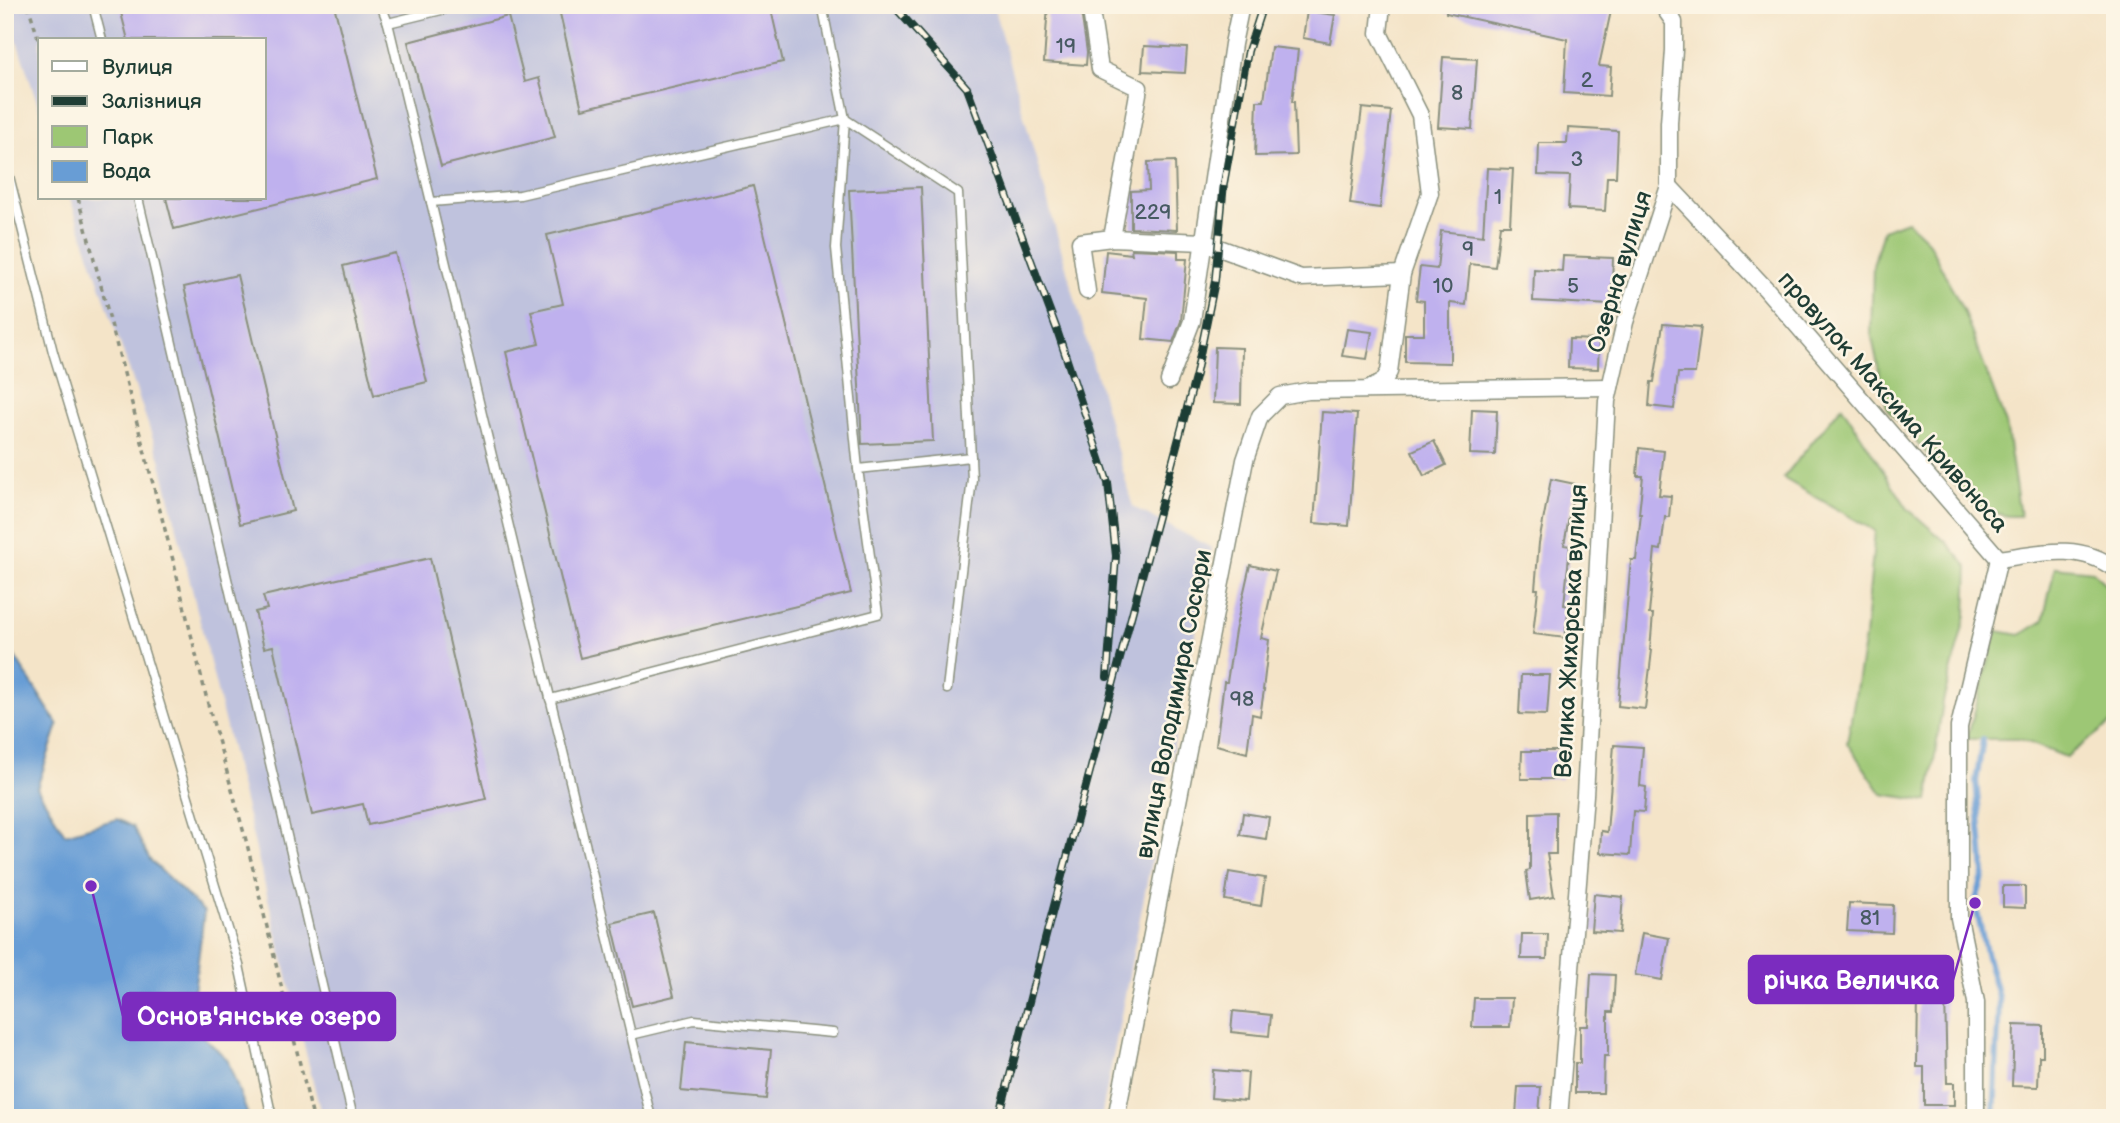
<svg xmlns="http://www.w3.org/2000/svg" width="2120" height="1123" viewBox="0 0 2120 1123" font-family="'Balsamiq Sans',sans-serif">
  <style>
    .industrial { fill: #bfc2dd }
    .green { fill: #9dc774; stroke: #5e8254; stroke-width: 2 }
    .water { fill: #689dd5; stroke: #446d84; stroke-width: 2 }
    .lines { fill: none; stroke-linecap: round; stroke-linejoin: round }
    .stream { stroke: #689dd5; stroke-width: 6 }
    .building { fill: #bfb1ee }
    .service-casing { stroke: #8a907e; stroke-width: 11 }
    .minor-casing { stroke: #8a907e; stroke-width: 19 }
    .path { stroke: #8a907e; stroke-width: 3.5; stroke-dasharray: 5 5; stroke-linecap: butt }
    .service { stroke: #fff; stroke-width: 8 }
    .minor { stroke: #fff; stroke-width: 16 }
    .rail-casing { stroke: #1f3d34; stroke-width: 8 }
    .rail { stroke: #fcf5e5; stroke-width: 5; stroke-dasharray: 16; stroke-linecap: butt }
    .labels { text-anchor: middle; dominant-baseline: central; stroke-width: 5; stroke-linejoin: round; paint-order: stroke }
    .number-label { font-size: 21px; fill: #475a62 }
    .street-label { font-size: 24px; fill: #1f3d34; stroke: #fcf5e5 }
    .leader { fill: none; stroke: #7b2cbf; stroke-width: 2.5 }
    .callout-dot { fill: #7b2cbf; stroke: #fcf5e5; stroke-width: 2.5 }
    .callout { fill: #7b2cbf; stroke: #7b2cbf; stroke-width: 2.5 }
    .callout-label { font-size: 26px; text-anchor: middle; font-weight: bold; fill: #fff }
  </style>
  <rect width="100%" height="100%" fill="#fcf5e5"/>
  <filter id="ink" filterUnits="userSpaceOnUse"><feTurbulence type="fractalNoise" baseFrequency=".0143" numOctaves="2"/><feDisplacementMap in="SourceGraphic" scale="14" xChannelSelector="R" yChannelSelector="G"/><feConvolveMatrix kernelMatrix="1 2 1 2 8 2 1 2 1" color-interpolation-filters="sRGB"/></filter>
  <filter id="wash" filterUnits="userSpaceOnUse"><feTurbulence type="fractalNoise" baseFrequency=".00686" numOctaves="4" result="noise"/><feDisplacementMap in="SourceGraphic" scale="28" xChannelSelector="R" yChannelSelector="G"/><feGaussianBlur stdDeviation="1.57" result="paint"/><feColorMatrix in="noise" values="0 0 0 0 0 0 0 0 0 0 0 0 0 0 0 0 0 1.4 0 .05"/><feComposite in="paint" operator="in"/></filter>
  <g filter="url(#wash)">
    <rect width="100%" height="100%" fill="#f4e4c8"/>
    <polygon class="industrial" points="5,5 993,5 1133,507 1212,548 1101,1118 322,1118 160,459 70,198 264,198 264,40 40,40 40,111"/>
    <g class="green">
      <polygon points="1907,221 1928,241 1963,310 2006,424 2020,516 2008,516 1977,509 1887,409 1871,333 1873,266 1883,230"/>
      <polygon points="1842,406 1908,509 1947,543 1968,567 1966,615 1943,702 1928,801 1882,794 1847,743 1865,637 1875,531 1783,478"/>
      <polygon points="2055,567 2093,571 2115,596 2115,720 2066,757 2020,739 1967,739 1997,631 2020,635 2043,621"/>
    </g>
    <polygon class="water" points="5,641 58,725 37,788 65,834 117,819 133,827 150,860 204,912 190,1024 227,1059 249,1118 5,1118"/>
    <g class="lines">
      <polyline class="stream" points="1983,739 1976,781 1984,874 1975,903 1987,957 1999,1000 1994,1118"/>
    </g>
    <g id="blocks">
      <g class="building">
        <polygon points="119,5 334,5 377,179 174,229 166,198 264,198 264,40 128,40"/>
        <polygon points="558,5 770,5 783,62 582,109"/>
        <polygon points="1048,5 1083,5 1082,18 1087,52 1086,65 1044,62"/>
        <polygon points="1446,5 1585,5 1611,11 1599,66 1611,67 1609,96 1564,93 1567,39 1446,13"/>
        <polygon points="1307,11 1335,15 1330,43 1303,38"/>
        <polygon points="508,16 525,82 539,78 555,137 441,166 408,42"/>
        <polygon points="1144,46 1187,48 1185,73 1142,71"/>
        <polygon points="1271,47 1298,50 1292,102 1294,102 1296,155 1255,156 1257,101 1264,101"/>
        <polygon points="1443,57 1477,59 1472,129 1438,127"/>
        <polygon points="1362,108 1391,111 1380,208 1350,204"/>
        <polygon points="1568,128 1618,131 1616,177 1607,177 1605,211 1568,209 1570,176 1538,175 1539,143 1567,143"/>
        <polygon points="1175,161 1177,230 1131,228 1131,191 1149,190 1148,162"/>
        <polygon points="1487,168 1513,169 1510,225 1500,225 1495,267 1470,264 1466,305 1450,303 1450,363 1405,362 1405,334 1424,334 1424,301 1416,300 1420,267 1437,269 1441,231 1483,236"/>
        <polygon points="753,186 851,593 580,658 506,352 539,344 531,311 563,304 547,235"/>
        <polygon points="921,187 933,441 862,444 849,190"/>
        <polygon points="1131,249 1178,251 1178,259 1187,259 1181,321 1173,342 1143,339 1147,298 1102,293 1106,251 1132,254"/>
        <polygon points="395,253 427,382 374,395 343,266"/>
        <polygon points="1563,256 1613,258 1611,305 1533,301 1534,269 1562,271"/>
        <polygon points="237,275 293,511 240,524 184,287"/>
        <polygon points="1663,324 1701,327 1695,373 1678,373 1674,409 1649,406 1651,382 1654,382"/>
        <polygon points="1347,329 1372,332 1367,359 1342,356"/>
        <polygon points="1569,339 1599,340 1598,369 1568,368"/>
        <polygon points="1215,347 1242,348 1241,404 1213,403"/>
        <polygon points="1472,409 1497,410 1495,455 1470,454"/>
        <polygon points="1322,412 1357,414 1349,526 1314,523"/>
        <polygon points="1434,441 1446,465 1424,476 1412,451"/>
        <polygon points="1639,448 1664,451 1659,495 1671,496 1669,517 1665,517 1661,550 1655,549 1649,614 1653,614 1650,650 1652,650 1645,709 1618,706 1631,560 1636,560 1641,514 1639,514 1643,476 1637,476"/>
        <polygon points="1551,479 1575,484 1564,545 1570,546 1564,605 1569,606 1565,638 1533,634 1538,589 1535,589 1539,543"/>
        <polygon points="430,558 486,799 368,825 363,804 312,815 273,646 264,648 255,612 267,609 263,596"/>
        <polygon points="1250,565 1276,571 1261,638 1269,640 1263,690 1264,690 1260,716 1252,714 1247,753 1216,745 1224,682 1227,682 1235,631"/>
        <polygon points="1521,675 1550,675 1547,715 1519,714"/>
        <polygon points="1614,745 1643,747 1640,786 1646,787 1644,812 1633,811 1630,855 1600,853 1601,831 1607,832"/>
        <polygon points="1522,751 1562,751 1561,779 1521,779"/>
        <polygon points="1556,812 1556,854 1547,854 1554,896 1530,900 1526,871 1530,870 1530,813"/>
        <polygon points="1243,813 1269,817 1266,839 1240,835"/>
        <polygon points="1229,872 1265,878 1261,906 1225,900"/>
        <polygon points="2003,886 2025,886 2025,908 2003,907"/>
        <polygon points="1594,894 1623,897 1620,933 1591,931"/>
        <polygon points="1849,903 1893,905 1892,933 1847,931"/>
        <polygon points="654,913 674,996 632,1006 612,923"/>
        <polygon points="1642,933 1669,938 1662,980 1635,975"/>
        <polygon points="1522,934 1548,934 1547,959 1521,959"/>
        <polygon points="1591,974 1615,975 1613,1012 1608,1012 1608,1056 1604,1056 1603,1093 1575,1093 1575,1063 1580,1063 1580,1026 1588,1026"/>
        <polygon points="1918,995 1945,995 1947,1083 1954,1083 1954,1105 1924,1105 1924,1067 1917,1067"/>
        <polygon points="1474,998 1512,998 1510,1027 1472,1027"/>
        <polygon points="1233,1011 1271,1015 1269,1036 1231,1032"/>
        <polygon points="2014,1025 2043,1026 2043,1056 2039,1056 2038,1087 2012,1086"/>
        <polygon points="686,1042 771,1050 766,1099 681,1091"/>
        <polygon points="1213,1070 1248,1073 1246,1101 1211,1098"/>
        <polygon points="1518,1087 1541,1087 1539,1115 1516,1115"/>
      </g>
    </g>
  </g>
  <g filter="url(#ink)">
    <use href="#blocks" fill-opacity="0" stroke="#8a907e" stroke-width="2"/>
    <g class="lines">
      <g class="service-casing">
        <g id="service">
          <polyline points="93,5 102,40"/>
          <polyline points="381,5 388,23"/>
          <polyline points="462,5 388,23 651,1118"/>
          <polyline points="5,160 53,352 239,965 272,1118"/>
          <polyline points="138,198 353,1118"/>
          <polyline points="431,202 520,195 845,119 822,5"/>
          <polyline points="858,469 836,248 845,119 958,193 972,479 947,689"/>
          <polyline points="550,699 878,614 858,469 971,457"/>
          <polyline points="631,1035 694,1020 833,1033"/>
        </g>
      </g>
      <g class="minor-casing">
        <g id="minor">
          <polyline points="1094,5 1092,17 1100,69 1139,88 1112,238"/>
          <polyline points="1669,186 1766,289 1999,559"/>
          <polyline points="1087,291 1080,242 1112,238 1203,242 1301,278 1402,274"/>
          <polyline points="1169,381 1192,321 1233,44 1241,5"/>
          <polyline points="1369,389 1382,383 1389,372 1402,274 1430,193 1420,115 1379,33 1382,5"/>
          <path d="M1999,559c40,-6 81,-17 116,10"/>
          <polyline points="1116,1118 1245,460 1260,416 1280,396 1308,391 1610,387"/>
          <polyline points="1559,1118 1585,795 1607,401 1625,322 1669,186 1669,123 1674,50 1674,22 1662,5"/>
          <polyline points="1976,1118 1976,1002 1959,918 1959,727 1999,559"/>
        </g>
      </g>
      <g class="path">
        <polyline points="28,5 40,44"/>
        <polyline points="78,198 173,560 208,704 247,844 313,1118"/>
      </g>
      <use href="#service" class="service"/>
      <use href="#minor" class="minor"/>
      <g class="rail-casing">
        <g id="rail">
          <polyline points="893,5 967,88 1057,330 1108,483 1116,556 1107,677"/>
          <polyline points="999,1118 1047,932 1196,374 1215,281 1224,183 1248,51 1263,5"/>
        </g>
      </g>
      <use href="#rail" class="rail"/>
    </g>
  </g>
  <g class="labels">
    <g class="number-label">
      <text x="1066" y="46">19</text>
      <text x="1587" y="80">2</text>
      <text x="1457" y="93">8</text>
      <text x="1577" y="159">3</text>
      <text x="1498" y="197">1</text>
      <text x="1153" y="212">229</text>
      <text x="1468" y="249">9</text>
      <text x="1443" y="286">10</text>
      <text x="1573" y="286">5</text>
      <text x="1242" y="699">98</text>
      <text x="1870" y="918">81</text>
    </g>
    <g class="street-label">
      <text transform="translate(1620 272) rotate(-73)">Озерна вулиця</text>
      <text transform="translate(1893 402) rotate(49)">провулок Максима Кривоноса</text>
      <text transform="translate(1571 631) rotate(-87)">Велика Жихорська вулиця</text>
      <text transform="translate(1174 704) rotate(-79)">вулиця Володимира Сосюри</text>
    </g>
  </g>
  <path class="leader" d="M1975 903L1953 980M91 886L123 1016"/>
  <g class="callout-dot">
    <circle cx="1975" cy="903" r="7"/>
    <circle cx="91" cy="886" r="7"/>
  </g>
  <g class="callout">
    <rect x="1749" y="956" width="204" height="47" rx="7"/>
    <rect x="123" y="993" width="272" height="47" rx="7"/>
  </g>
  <g class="callout-label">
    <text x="1851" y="989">річка Величка</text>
    <text x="259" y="1025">Основ'янське озеро</text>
  </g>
  <rect width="2120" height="1123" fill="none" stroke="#fcf5e5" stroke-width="28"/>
  <rect x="38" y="38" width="228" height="161" fill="#fcf5e5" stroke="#a4ab9e" stroke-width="2"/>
  <rect x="52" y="61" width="35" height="10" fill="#ffffff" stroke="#a4ab9e" stroke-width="2"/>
  <text x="102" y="74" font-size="21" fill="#1f3d34">Вулиця</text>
  <rect x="52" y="96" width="35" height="10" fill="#1f3d34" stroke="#a4ab9e" stroke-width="2"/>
  <text x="102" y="108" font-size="21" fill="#1f3d34">Залізниця</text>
  <rect x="52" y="126" width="35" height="21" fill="#9dc774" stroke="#a4ab9e" stroke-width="2"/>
  <text x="102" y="144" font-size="21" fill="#1f3d34">Парк</text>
  <rect x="52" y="161" width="35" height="21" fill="#689dd5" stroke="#a4ab9e" stroke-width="2"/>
  <text x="102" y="178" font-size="21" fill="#1f3d34">Вода</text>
</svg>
